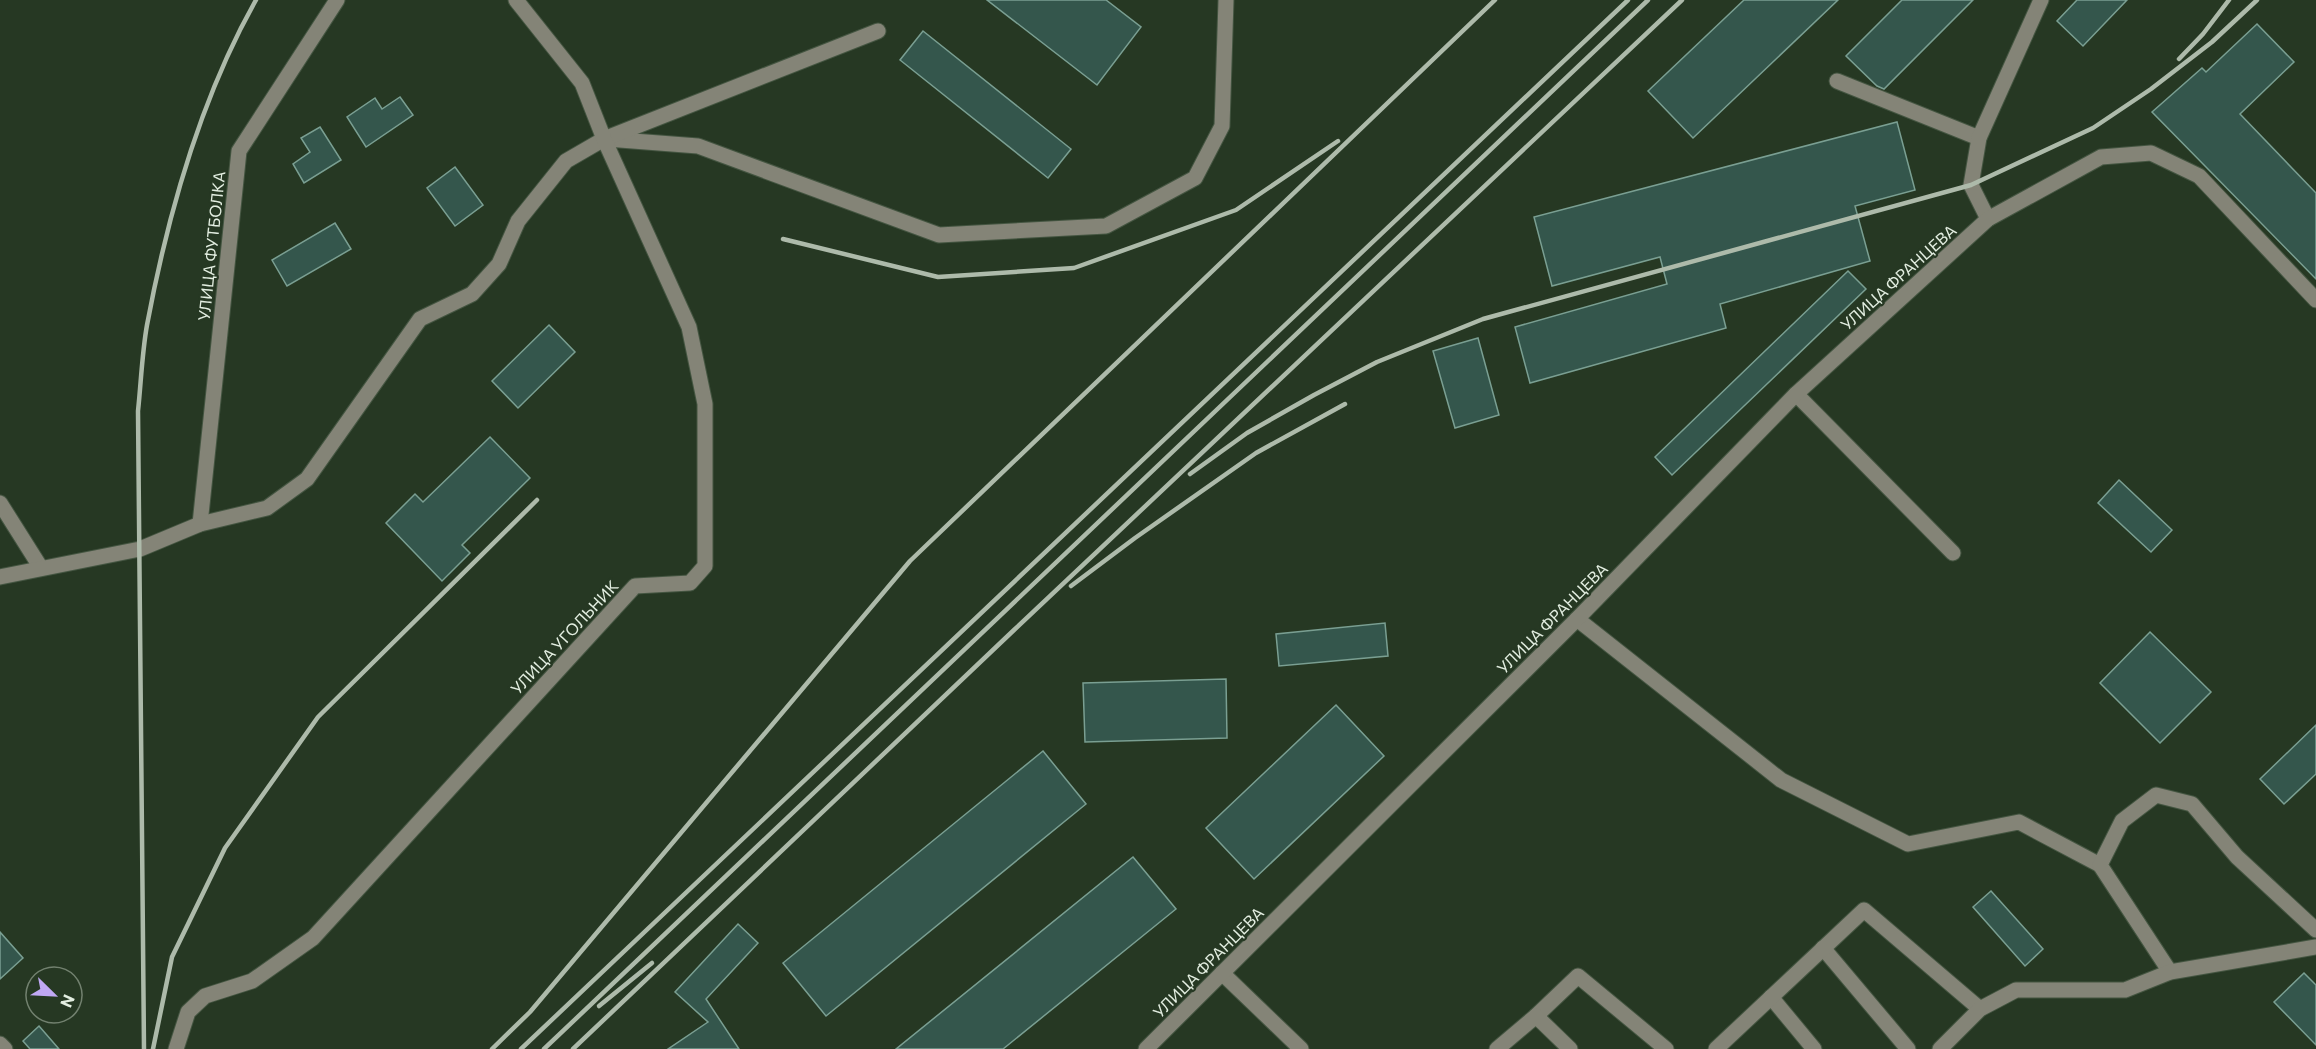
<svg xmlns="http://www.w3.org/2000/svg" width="2316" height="1049" viewBox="0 0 2316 1049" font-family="Commissioner,sans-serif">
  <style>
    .building { fill: #34564c; stroke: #7a9f92; stroke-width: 1.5 }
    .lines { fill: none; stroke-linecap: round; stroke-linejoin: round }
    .minor-casing { stroke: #445541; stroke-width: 17 }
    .minor { stroke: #848477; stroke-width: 15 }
    .rail { stroke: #adbaaa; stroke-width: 4.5 }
    .labels { text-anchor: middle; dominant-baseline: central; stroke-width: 4.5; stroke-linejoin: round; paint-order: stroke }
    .street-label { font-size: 16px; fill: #e3eee1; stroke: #263823 }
  </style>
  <rect width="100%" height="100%" fill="#263823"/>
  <g class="building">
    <polygon points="987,0 1106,0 1141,27 1097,85"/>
    <polygon points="1744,0 1838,0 1693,138 1648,91"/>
    <polygon points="1902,0 1973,0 1884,89 1877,86 1846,56"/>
    <polygon points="2077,0 2127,0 2083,46 2057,21"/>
    <polygon points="2257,24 2294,62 2240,114 2316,193 2316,279 2152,112 2202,68 2206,72"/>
    <polygon points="923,31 1071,149 1048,178 900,60"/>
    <polygon points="400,97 413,115 366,147 347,117 375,98 382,109"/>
    <polygon points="1897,122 1915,190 1855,206 1870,261 1720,304 1726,328 1530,383 1515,327 1667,284 1660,257 1552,286 1534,217"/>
    <polygon points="320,127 341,160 304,183 293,164 310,152 301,138"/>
    <polygon points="455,167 483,205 455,226 427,188"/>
    <polygon points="335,223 351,249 287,286 272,260"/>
    <polygon points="1848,271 1866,289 1672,475 1655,457"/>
    <polygon points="549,325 575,352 518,408 492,381"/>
    <polygon points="1478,338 1499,415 1455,428 1433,351"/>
    <polygon points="490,437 530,478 462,545 470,553 442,581 386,523 415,494 423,502"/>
    <polygon points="2119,480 2172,530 2151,552 2098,503"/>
    <polygon points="1385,623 1388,656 1279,666 1276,634"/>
    <polygon points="2150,632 2211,692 2160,743 2100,683"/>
    <polygon points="1226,679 1227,738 1085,742 1083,683"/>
    <polygon points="1336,705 1384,756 1254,879 1206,828"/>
    <polygon points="2316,725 2316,774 2284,804 2260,779"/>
    <polygon points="1043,751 1086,804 826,1016 783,963"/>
    <polygon points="1133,857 1176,909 1003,1049 896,1049"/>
    <polygon points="1991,891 2043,949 2025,966 1973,907"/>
    <polygon points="738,924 758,943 706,999 739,1049 668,1049 708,1022 675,992"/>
    <polygon points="0,932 23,958 0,979"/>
    <polygon points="2304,973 2316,985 2316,1045 2274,1002"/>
    <polygon points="39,1026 59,1049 30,1049 23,1041"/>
  </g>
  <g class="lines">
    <g class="minor-casing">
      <g id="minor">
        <polyline points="1837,81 1979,138"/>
        <polyline points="607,139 698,146 939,235 1106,226 1195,178 1222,126 1226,0"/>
        <polyline points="1988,219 1971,185 1979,138 2041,0"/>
        <polyline points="1796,394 1953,553"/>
        <polyline points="0,503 41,568"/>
        <polyline points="200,524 239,151 337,0"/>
        <polyline points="0,577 140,549 200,524 267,508 307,479 420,319 472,294 499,264 518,221 566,161 604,139 878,31"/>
        <polyline points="1577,619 1781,780 1908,844 2019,822 2100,865"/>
        <polyline points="1823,948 1908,1049"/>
        <polyline points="2170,972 2100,865 2122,821 2156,795 2192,804 2237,857 2316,930"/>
        <polyline points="1222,973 1301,1049"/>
        <polyline points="1771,997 1814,1049"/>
        <polyline points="1536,1016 1578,976 1666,1049"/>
        <polyline points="0,1044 5,1049"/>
        <polyline points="176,1049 188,1012 205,996 252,981 313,938 635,586 690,583 705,566 705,404 689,327 604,139 582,83 516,0"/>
        <polyline points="1146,1049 1577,619 1796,394 1988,219 2101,157 2151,153 2199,176 2316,300"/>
        <polyline points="1497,1049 1536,1016 1570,1049"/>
        <polyline points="1716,1049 1864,910 1980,1009"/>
        <polyline points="1940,1049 1980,1009 2016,990 2125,990 2170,972 2316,947"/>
      </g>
    </g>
    <use href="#minor" class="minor"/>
    <g class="rail">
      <polyline points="2179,59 2203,34 2229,0"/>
      <polyline points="783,239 938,277 1074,268 1236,210 1338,141"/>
      <polyline points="1190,474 1247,433 1314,395 1377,362 1483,319 1971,185 2093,128 2151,89 2212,42 2257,0"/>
      <polyline points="1071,586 1135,538 1256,453 1345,404"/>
      <polyline points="599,1006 652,963"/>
      <path d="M144,1049l-6,-638c3,-28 4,-58 9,-86 21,-112 53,-226 109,-325"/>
      <polyline points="153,1049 172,957 225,848 318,717 537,500"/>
      <polyline points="492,1049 530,1012 910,561 1495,0"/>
      <polyline points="521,1049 1628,0"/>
      <polyline points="544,1049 1648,0"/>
      <polyline points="573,1049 1014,630 1682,0"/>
    </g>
  </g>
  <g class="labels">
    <g class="street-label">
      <text transform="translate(211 246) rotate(-84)">УЛИЦА ФУТБОЛКА</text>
      <text transform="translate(1898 277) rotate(-42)">УЛИЦА ФРАНЦЕВА</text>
      <text transform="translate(1552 618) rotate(-45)">УЛИЦА ФРАНЦЕВА</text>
      <text transform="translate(564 637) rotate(-47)">УЛИЦА УГОЛЬНИК</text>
      <text transform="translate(1208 962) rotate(-45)">УЛИЦА ФРАНЦЕВА</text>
    </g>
  </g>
  <g transform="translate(54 995) rotate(114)"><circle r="28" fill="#263823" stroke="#72816f" stroke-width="1.5"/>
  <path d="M0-4.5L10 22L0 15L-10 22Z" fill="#c0a8f4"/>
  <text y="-9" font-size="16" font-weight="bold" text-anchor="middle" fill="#e3eee1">N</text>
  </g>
</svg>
